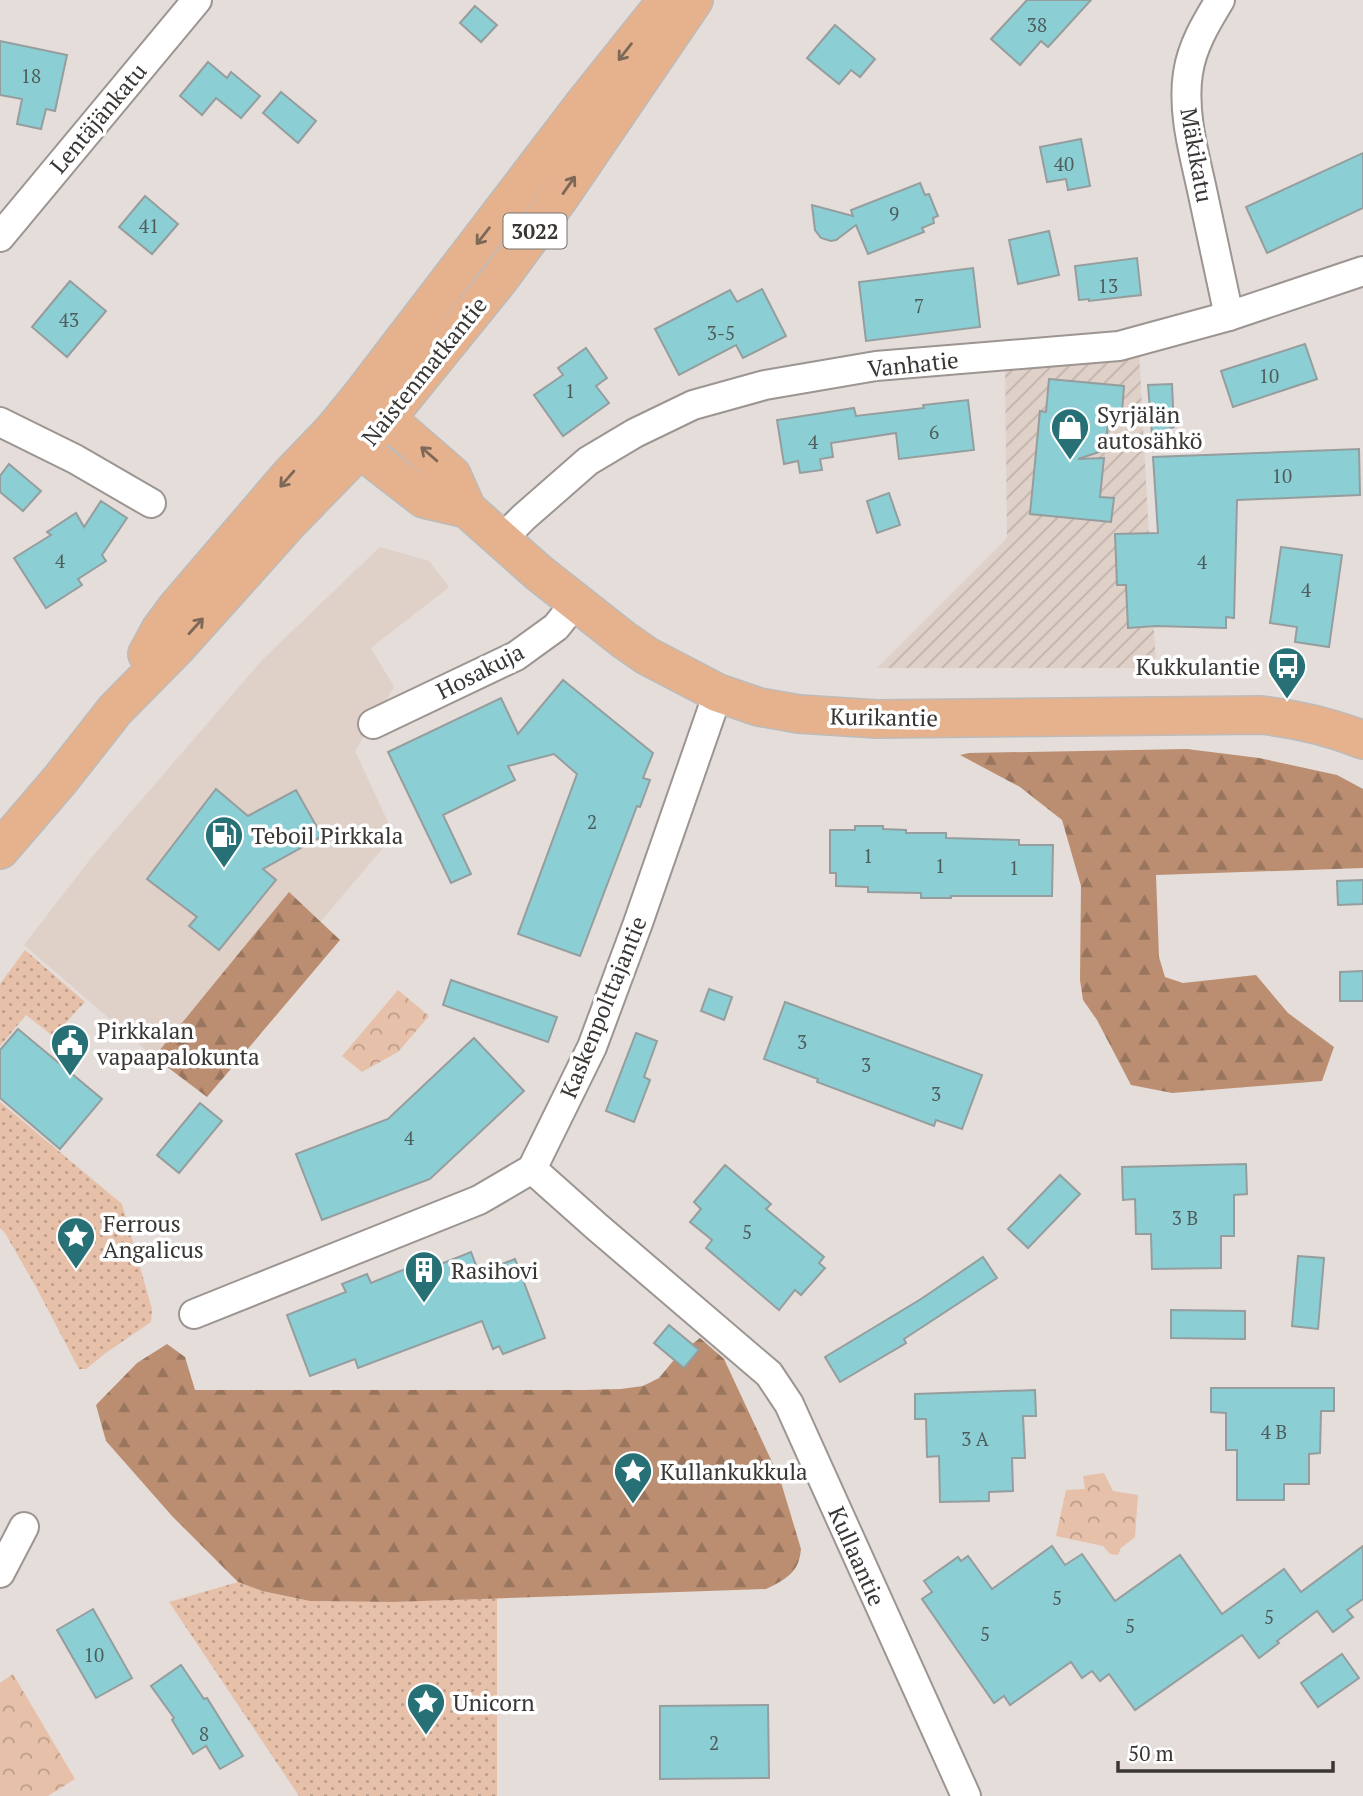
<svg xmlns="http://www.w3.org/2000/svg" width="1363" height="1796" viewBox="0 0 1363 1796" font-family="'PT Serif',serif">
  <style>
    .built { fill: #dfd0c8 }
    .industrial { fill: url(#industrial-furrows) }
    .grass { fill: url(#grass-dots) }
    .forest { fill: url(#forest-firs) }
    .park { fill: url(#park-crowns) }
    .building { fill: #8bcfd4; stroke: #959d9e; stroke-width: 2 }
    .lines { fill: none; stroke-linecap: round; stroke-linejoin: round }
    .minor-casing { stroke: #9c9591; stroke-width: 32 }
    .major-casing { stroke: #bcbbba; stroke-width: 40 }
    .minor { stroke: #fff; stroke-width: 28 }
    .major { stroke: #e6b28e; stroke-width: 37 }
    .oneway { stroke: #7e6858 }
    .labels { text-anchor: middle; dominant-baseline: central; stroke-width: 7; stroke-linejoin: round; paint-order: stroke }
    .number-label { font-size: 19px; fill: #4e5c5c }
    .shield { fill: #fff; stroke: #747271; stroke-width: 2 }
    .shield-label { font-size: 21px; font-weight: bold; fill: #393634 }
    .street-label { font-size: 23px; fill: #393634; stroke: #fff }
    .poi-label { font-size: 23px; fill: #393634; stroke: #fff; text-anchor: start }
  </style>
  <defs>
    <pattern id="industrial-furrows" width="10" height="10" patternUnits="userSpaceOnUse" patternTransform="scale(1.75)"><rect width="10" height="10" fill="#dfd0c8"/><path d="M-1 1l2-2M0 10L10 0M9 11l2-2" fill="none" stroke="#c0b3ac"/></pattern>
    <pattern id="grass-dots" width="8" height="8" patternUnits="userSpaceOnUse" patternTransform="scale(1.75)"><rect width="8" height="8" fill="#e7c0a9"/><path d="M2 2h.1M6 6h.1" fill="none" stroke="#bc9d8a" stroke-width="1.8" stroke-linecap="round"/></pattern>
    <pattern id="forest-firs" width="22" height="20" patternUnits="userSpaceOnUse" patternTransform="scale(1.75)"><rect width="22" height="20" fill="#bc8e71"/><path d="M5 1l3.5 6h-7zM16 11l3.5 6h-7z" fill="#9a755e"/></pattern>
    <pattern id="park-crowns" width="20" height="18" patternUnits="userSpaceOnUse" patternTransform="scale(1.75)"><rect width="20" height="18" fill="#e7c0a9"/><path d="M2 6a3 3 0 1 1 6 0M12 15a3 3 0 1 1 6 0" fill="none" stroke="#bc9d8a"/></pattern>
  </defs>
  <rect width="100%" height="100%" fill="#e4ddd9"/>
  <polygon class="built" points="380,547 429,561 449,587 371,648 394,687 355,751 394,835 321,921 288,893 154,1057 24,945 92,857 264,658"/>
  <polygon class="industrial" points="1139,352 1156,668 877,668 1007,538 1005,363"/>
  <g class="grass">
    <polygon points="25,950 85,1002 53,1036 26,1015 0,1046 0,984"/>
    <polygon points="0,1102 122,1204 152,1309 151,1322 107,1352 86,1369 79,1369 36,1287 5,1233 0,1228"/>
    <polygon points="238,1582 262,1591 310,1601 393,1602 497,1598 497,1796 299,1796 169,1602"/>
  </g>
  <g class="forest">
    <polygon points="1187,749 1259,758 1337,775 1363,789 1363,868 1156,875 1159,957 1165,977 1183,983 1256,975 1288,1013 1334,1047 1322,1081 1172,1093 1131,1085 1097,1020 1083,1000 1080,980 1081,886 1062,820 1020,787 960,755 969,753"/>
    <polygon points="289,892 340,940 207,1097 154,1057"/>
    <path d="M700,1338l24,21 56,120 21,70c-2,24 -15,30 -35,40l-373,13 -83,-1 -48,-10 -24,-9 -66,-66 -66,-75 -10,-36 41,-42 30,-19 18,13 10,33h389l37,-1 22,-3 16,-8 19,-23z"/>
  </g>
  <g class="park">
    <polygon points="398,990 429,1016 398,1052 362,1072 342,1056"/>
    <polygon points="1104,1473 1113,1491 1138,1495 1135,1537 1121,1548 1118,1555 1110,1554 1103,1546 1056,1536 1066,1490 1085,1489 1083,1476"/>
    <polygon points="13,1674 75,1779 48,1796 0,1796 0,1683"/>
  </g>
  <g class="building">
    <polygon points="1027,0 1091,0 1048,47 1041,41 1020,65 991,39"/>
    <polygon points="475,6 497,25 481,42 460,23"/>
    <polygon points="835,25 875,59 860,77 851,70 839,84 807,58"/>
    <polygon points="0,41 67,55 55,111 46,109 41,129 17,124 22,99 0,95"/>
    <polygon points="208,62 227,78 231,72 260,96 241,118 216,98 202,115 180,96"/>
    <polygon points="281,92 316,121 298,143 263,113"/>
    <polygon points="1081,139 1090,186 1068,190 1066,179 1047,182 1040,147"/>
    <polygon points="1363,153 1363,208 1267,253 1246,207"/>
    <polygon points="920,183 925,195 929,194 938,216 933,218 934,223 922,228 924,232 868,254 856,225 836,240 831,241 821,238 815,230 812,205 853,216 851,210"/>
    <polygon points="145,196 178,224 152,254 119,227"/>
    <polygon points="1049,231 1059,275 1018,284 1009,240"/>
    <polygon points="1137,258 1141,295 1089,301 1089,299 1079,300 1075,266"/>
    <polygon points="973,268 980,327 866,341 859,282"/>
    <polygon points="70,281 106,311 67,357 32,327"/>
    <polygon points="762,289 786,336 743,358 736,345 679,375 655,329 730,290 737,302"/>
    <polygon points="1305,344 1317,379 1233,407 1221,371"/>
    <polygon points="586,348 607,378 596,386 609,403 563,436 534,395 563,375 558,368"/>
    <polygon points="1049,379 1124,386 1121,425 1108,423 1105,450 1078,459 1104,458 1100,497 1114,498 1111,522 1030,514 1040,411 1046,412"/>
    <polygon points="1172,384 1174,427 1152,434 1148,385"/>
    <polygon points="968,400 974,450 899,459 896,433 831,443 833,457 820,459 822,470 800,473 798,461 784,464 777,420 854,408 856,416 924,408 923,405"/>
    <polygon points="1359,449 1360,495 1237,500 1234,618 1226,617 1226,628 1156,626 1128,628 1126,585 1117,585 1115,534 1158,533 1153,457"/>
    <polygon points="9,464 41,491 23,511 0,492 0,476"/>
    <polygon points="889,493 900,525 877,533 867,501"/>
    <polygon points="101,501 127,518 102,555 106,561 78,579 82,585 46,608 14,558 51,535 47,532 76,513 84,527"/>
    <polygon points="1281,547 1342,555 1329,647 1295,642 1297,627 1270,623"/>
    <polygon points="563,680 653,753 643,778 650,780 640,807 637,806 580,956 518,934 577,774 554,754 508,766 515,780 443,815 471,874 451,883 388,752 501,698 518,734"/>
    <polygon points="216,789 248,816 296,790 322,836 263,869 276,880 219,950 189,926 197,917 147,879"/>
    <polygon points="855,826 883,826 883,829 906,830 906,833 946,833 946,838 1019,840 1019,845 1053,845 1052,896 951,896 951,898 921,898 921,893 868,892 868,887 836,886 836,873 830,873 830,830 855,830"/>
    <polygon points="1363,880 1363,904 1338,905 1337,881"/>
    <polygon points="1363,971 1363,1001 1340,1001 1340,972"/>
    <polygon points="451,980 557,1017 548,1042 443,1005"/>
    <polygon points="709,989 732,997 724,1020 701,1011"/>
    <polygon points="785,1002 982,1075 962,1129 936,1120 934,1126 817,1082 818,1079 764,1059"/>
    <polygon points="18,1029 102,1099 60,1149 0,1098 0,1050"/>
    <polygon points="636,1033 657,1041 644,1077 650,1080 634,1122 606,1111"/>
    <polygon points="474,1038 524,1091 430,1179 322,1220 296,1154 388,1119"/>
    <polygon points="200,1103 222,1121 179,1173 157,1155"/>
    <polygon points="1246,1164 1247,1194 1234,1195 1234,1236 1221,1236 1221,1268 1152,1269 1151,1234 1136,1234 1135,1199 1123,1200 1122,1167"/>
    <polygon points="725,1165 771,1204 766,1209 824,1257 819,1263 825,1268 801,1295 795,1290 779,1310 706,1248 712,1240 690,1222 701,1209 694,1202"/>
    <polygon points="1060,1175 1080,1194 1028,1248 1008,1229"/>
    <polygon points="471,1252 479,1273 515,1259 545,1338 503,1354 499,1346 493,1349 482,1321 358,1368 355,1359 310,1376 287,1315 346,1292 342,1284 367,1274 371,1283 415,1265 418,1273"/>
    <polygon points="1298,1256 1324,1258 1318,1329 1292,1326"/>
    <polygon points="983,1257 997,1278 904,1339 906,1343 840,1382 825,1357 921,1299"/>
    <polygon points="1171,1310 1245,1311 1245,1339 1171,1338"/>
    <polygon points="669,1325 699,1350 684,1368 654,1343"/>
    <polygon points="1211,1388 1334,1388 1334,1411 1321,1411 1320,1453 1309,1454 1309,1484 1284,1484 1284,1500 1237,1500 1237,1450 1226,1450 1226,1413 1211,1412"/>
    <polygon points="1035,1390 1036,1416 1023,1416 1025,1458 1012,1458 1013,1491 989,1492 989,1501 940,1502 939,1456 927,1457 926,1419 915,1419 915,1394"/>
    <polygon points="1052,1546 1065,1565 1082,1554 1115,1601 1180,1555 1222,1614 1284,1569 1301,1592 1363,1546 1363,1599 1347,1610 1353,1617 1333,1632 1317,1611 1277,1641 1279,1643 1259,1658 1242,1635 1135,1710 1109,1674 1100,1681 1092,1671 1082,1678 1071,1662 1010,1705 1004,1696 994,1703 922,1599 932,1592 924,1581 958,1557 961,1561 968,1556 992,1589"/>
    <polygon points="93,1609 132,1678 96,1698 57,1630"/>
    <polygon points="1342,1654 1359,1678 1318,1707 1301,1683"/>
    <polygon points="181,1665 204,1699 207,1698 243,1756 220,1769 206,1746 193,1754 172,1720 174,1718 151,1686"/>
    <polygon points="768,1705 769,1778 660,1779 660,1706"/>
  </g>
  <g class="lines">
    <g class="minor-casing">
      <g id="minor">
        <path d="M1220,0c-14,23 -28,46 -32,73 -6,39 6,80 14,117 9,42 18,84 27,126"/>
        <polyline points="0,237 197,0"/>
        <polyline points="0,422 75,459 151,503"/>
        <polyline points="501,540 524,517 588,461 635,433 693,405 765,385 876,366 1119,346 1229,316 1363,271"/>
        <polyline points="373,724 516,656 556,627 576,602"/>
        <polyline points="532,1169 596,1226 769,1374 789,1404 966,1796"/>
        <polyline points="194,1314 479,1200 532,1169 592,1047 638,923 718,693"/>
        <polyline points="0,1573 24,1527"/>
      </g>
    </g>
    <g class="major-casing">
      <g id="major">
        <path d="M361,396l91,79 15,34 72,64 85,67 23,16 71,37 41,14 40,7 78,5 384,-4c34,4 70,12 102,25"/>
        <polyline points="340,434 424,499 467,509"/>
        <polyline points="147,654 160,630 177,607 290,475 334,429 361,396 584,104 667,0"/>
        <polyline points="0,850 60,780 115,710 178,646 290,521 359,450 387,418 498,281 560,197 694,0"/>
      </g>
    </g>
    <use href="#minor" class="minor"/>
    <use href="#major" class="major"/>
  </g>
  <defs><path id="oneway-shaft" d="M-6 0H5M1.5-3L5.5 0L1.5 3" fill="none" stroke-width="1.6" stroke-linecap="round" stroke-linejoin="round" transform="scale(1.75)"/></defs>
  <g class="oneway">
    <use href="#oneway-shaft" transform="translate(625 52) rotate(128)"/>
    <use href="#oneway-shaft" transform="translate(569 185) rotate(-55)"/>
    <use href="#oneway-shaft" transform="translate(483 236) rotate(128)"/>
    <use href="#oneway-shaft" transform="translate(429 454) rotate(-139)"/>
    <use href="#oneway-shaft" transform="translate(287 479) rotate(131)"/>
    <use href="#oneway-shaft" transform="translate(196 626) rotate(-48)"/>
  </g>
  <defs>
    <g id="shop-pin" transform="scale(2.0125)"><path d="M0 17L-7.5 6A9.5 9.5 0 1 1 7.5 6Z" fill="#277176" stroke="#fff"/><path d="M-5-2.5h2.3a2.7 3.5 0 0 1 5.4 0H5L5.5 6h-11ZM-1.5-2.5h3a1.5 2.3 0 0 0-3 0Z" fill="#fff"/></g>
    <g id="bus-pin" transform="scale(2.0125)"><path d="M0 17L-7.5 6A9.5 9.5 0 1 1 7.5 6Z" fill="#277176" stroke="#fff"/><path d="M-5-6H5V4H4V6H2V4H-2V6H-4V4H-5ZM-3.5-4V0h7V-4ZM-3.5 1.2v1.5H-2V1.2ZM2 1.2v1.5H3.5V1.2Z" fill="#fff"/></g>
    <g id="fuel-pin" transform="scale(2.0125)"><path d="M0 17L-7.5 6A9.5 9.5 0 1 1 7.5 6Z" fill="#277176" stroke="#fff"/><path d="M-5.5-6h7V0h2V4h1.3V-2.5L3-4.5l.8-.8L6-3V5H2.5V1h-1V6h-7ZM-4.2-4.7v3.2H.2V-4.7Z" fill="#fff"/></g>
    <g id="civic-pin" transform="scale(2.0125)"><path d="M0 17L-7.5 6A9.5 9.5 0 1 1 7.5 6Z" fill="#277176" stroke="#fff"/><path d="M-.6-6.5H3V-4.5H.6V-3L4-1V1h2V6H-6V1h2V-1L-.6-3ZM-1.2 2.5V6h2.4V2.5Z" fill="#fff"/></g>
    <g id="sight-pin" transform="scale(2.0125)"><path d="M0 17L-7.5 6A9.5 9.5 0 1 1 7.5 6Z" fill="#277176" stroke="#fff"/><path d="M0-6L1.8-2.2L6-1.7L2.9 1.2L3.7 5.4L0 3.3L-3.7 5.4L-2.9 1.2L-6-1.7L-1.8-2.2Z" fill="#fff"/></g>
    <g id="building-pin" transform="scale(2.0125)"><path d="M0 17L-7.5 6A9.5 9.5 0 1 1 7.5 6Z" fill="#277176" stroke="#fff"/><path d="M-4-6H4V6H1V3H-1V6H-4ZM-2.5-4.3h1.7v1.8h-1.7ZM.8-4.3h1.7v1.8H.8ZM-2.5-1h1.7V.8h-1.7ZM.8-1h1.7V.8H.8Z" fill="#fff"/></g>
  </defs>
  <g fill-rule="evenodd">
    <use href="#shop-pin" x="1070" y="427"/>
    <use href="#bus-pin" x="1287" y="666"/>
    <use href="#fuel-pin" x="224" y="835"/>
    <use href="#civic-pin" x="70" y="1043"/>
    <use href="#sight-pin" x="76" y="1236"/>
    <use href="#building-pin" x="424" y="1270"/>
    <use href="#sight-pin" x="633" y="1471"/>
    <use href="#sight-pin" x="426" y="1702"/>
  </g>
  <g class="labels">
    <g class="number-label">
      <text x="1037" y="24">38</text>
      <text x="31" y="75">18</text>
      <text x="1064" y="163">40</text>
      <text x="894" y="213">9</text>
      <text x="149" y="225">41</text>
      <text x="1108" y="285">13</text>
      <text x="919" y="305">7</text>
      <text x="69" y="319">43</text>
      <text x="721" y="332">3-5</text>
      <text x="1269" y="375">10</text>
      <text x="570" y="390">1</text>
      <text x="934" y="431">6</text>
      <text x="813" y="441">4</text>
      <text x="1282" y="475">10</text>
      <text x="60" y="560">4</text>
      <text x="1202" y="561">4</text>
      <text x="1306" y="589">4</text>
      <text x="592" y="821">2</text>
      <text x="868" y="855">1</text>
      <text x="940" y="865">1</text>
      <text x="1014" y="867">1</text>
      <text x="802" y="1041">3</text>
      <text x="866" y="1064">3</text>
      <text x="936" y="1093">3</text>
      <text x="409" y="1137">4</text>
      <text x="1185" y="1217">3 B</text>
      <text x="747" y="1231">5</text>
      <text x="1274" y="1431">4 B</text>
      <text x="975" y="1438">3 A</text>
      <text x="1057" y="1597">5</text>
      <text x="1269" y="1616">5</text>
      <text x="1130" y="1625">5</text>
      <text x="985" y="1633">5</text>
      <text x="94" y="1654">10</text>
      <text x="204" y="1733">8</text>
      <text x="714" y="1742">2</text>
    </g>
    <rect class="shield" x="503.5" y="213.5" width="63" height="35" rx="5"/>
    <g class="shield-label">
      <text x="535" y="231">3022</text>
    </g>
    <g class="street-label">
      <text transform="translate(98 118) rotate(-50)">Lentäjänkatu</text>
      <text transform="translate(1197 155) rotate(80)">Mäkikatu</text>
      <text transform="translate(913 364) rotate(-6)">Vanhatie</text>
      <text transform="translate(424 371) rotate(-51)">Naistenmatkantie</text>
      <text transform="translate(480 671) rotate(-27)">Hosakuja</text>
      <text transform="translate(884 717) rotate(1)">Kurikantie</text>
      <text transform="translate(603 1007) rotate(-68)">Kaskenpolttajantie</text>
      <text transform="translate(857 1556) rotate(66)">Kullaantie</text>
    </g>
    <g class="poi-label">
      <text x="1097" y="414">Syrjälän<tspan x="1097" dy="26">autosähkö</tspan></text>
      <text x="1260" y="666" text-anchor="end">Kukkulantie</text>
      <text x="251" y="835">Teboil Pirkkala</text>
      <text x="97" y="1030">Pirkkalan<tspan x="97" dy="26">vapaapalokunta</tspan></text>
      <text x="103" y="1223">Ferrous<tspan x="103" dy="26">Angalicus</tspan></text>
      <text x="451" y="1270">Rasihovi</text>
      <text x="660" y="1471">Kullankukkula</text>
      <text x="453" y="1702">Unicorn</text>
    </g>
  </g>
  <path d="M1118 1761v10h215v-10" fill="none" stroke="#393634" stroke-width="3.5"/>
  <text x="1128" y="1761" font-size="21" fill="#393634" stroke="#ffffff" stroke-width="5" paint-order="stroke">50 m</text>
</svg>
